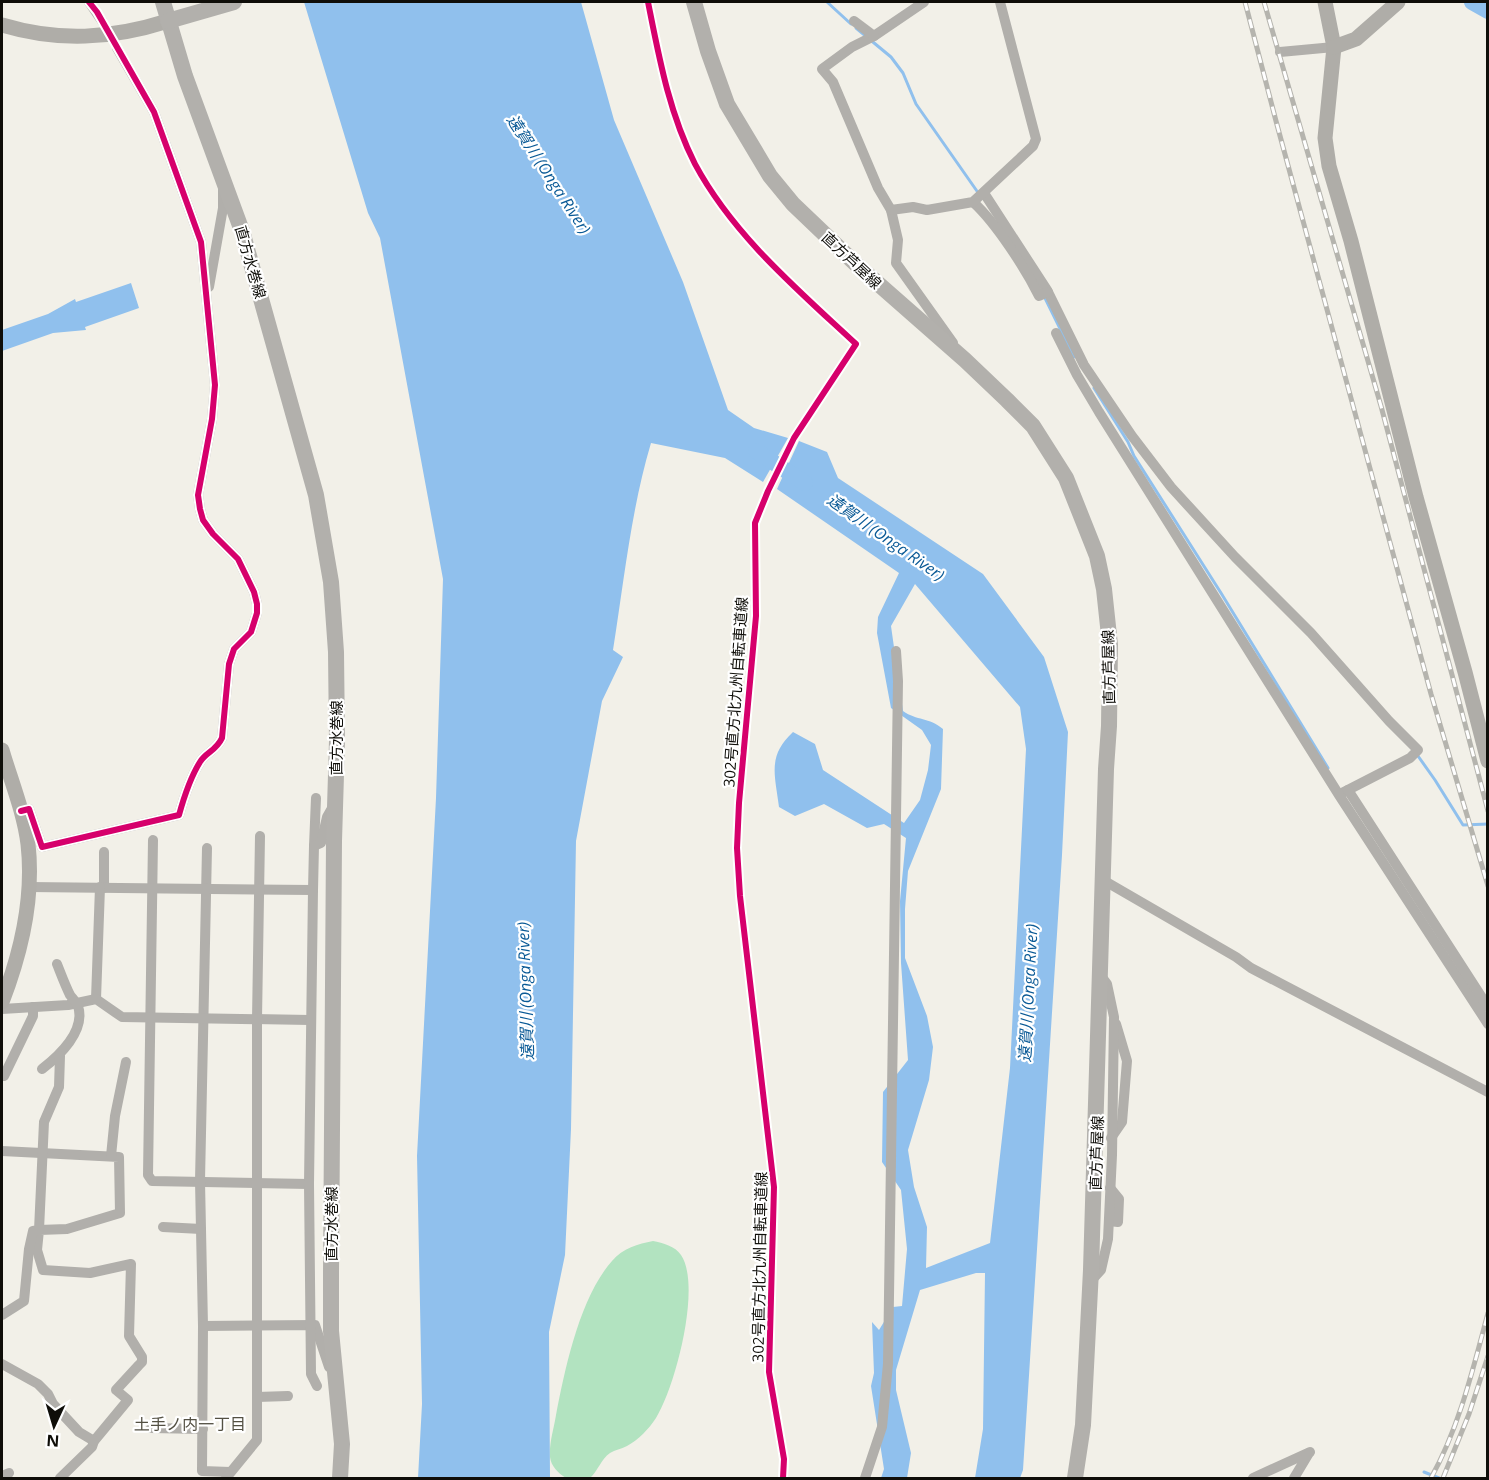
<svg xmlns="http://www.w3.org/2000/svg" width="1489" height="1480" viewBox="0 0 1489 1480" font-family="'Open Sans','Noto Sans JP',sans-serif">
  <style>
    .forest { fill: #b2e3c0 }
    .water { fill: #90c0ed; fill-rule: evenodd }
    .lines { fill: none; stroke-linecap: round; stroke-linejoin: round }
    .stream { stroke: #90c0ed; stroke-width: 3 }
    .river { stroke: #90c0ed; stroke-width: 16 }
    .street { stroke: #b1afab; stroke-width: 10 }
    .secondary { stroke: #afada8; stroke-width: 15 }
    .primary { stroke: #b2b0ac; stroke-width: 16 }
    .rail-casing { stroke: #b5b4ae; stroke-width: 5 }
    .rail { stroke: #fff; stroke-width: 3; stroke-dasharray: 9; stroke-linecap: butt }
    .cycleway-casing { stroke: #fff; stroke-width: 10 }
    .cycleway { stroke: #d6006c; stroke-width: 6 }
    .labels { text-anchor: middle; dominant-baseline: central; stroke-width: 4.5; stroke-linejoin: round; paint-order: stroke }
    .street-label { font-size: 15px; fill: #0f0e09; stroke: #fff }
    .water-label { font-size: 16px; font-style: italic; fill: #0a5a96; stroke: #fff }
    .neighbourhood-label { font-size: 16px; fill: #535043; stroke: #fff }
  </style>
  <rect width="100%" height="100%" fill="#f2f0e8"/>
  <path class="forest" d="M653,1241c10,2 22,5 28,14 21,31 -6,133 -25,163 -7,11 -18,22 -29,28 -6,3 -12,4 -17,7 -9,6 -12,18 -20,25h-24c-8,-5 -15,-12 -16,-21 -1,-14 4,-29 6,-42 9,-47 24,-118 56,-154 11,-13 26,-17 41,-20z"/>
  <g class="water">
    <path d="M304,2h277l33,118 69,162 45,128 26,18 34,10 -25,44 -38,-24 -74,-15c-20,67 -27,138 -38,207l10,7 -21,44 -26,140 -5,288 -6,126 -16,77 1,146h-132l4,-74 -5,-248 19,-358 7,-219 -63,-341 -12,-25z"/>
    <polygon points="131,283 139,308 85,327 86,330 53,333 2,351 2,330 48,314 75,299 76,302"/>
    <path d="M799,441l28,11 11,26 145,96 61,83 24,75 -6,123 -39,615 -3,8h-45l8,-49 2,-156h-9l-56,17 -24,80v20l15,63 -4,25h-26l3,-9 -13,-83 3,-13 -2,-51 7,8 14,-23 9,-1 5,-57 -6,-59 -19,-28 1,-70 25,-32 -7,-97 -1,-62 6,-63 -22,-14 -17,4 -43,-24 -29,12 -16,-9c-4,-32 -12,-51 14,-75l22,12 8,26 81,53 16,-23 8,-30 3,-25 -9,-15 -31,-22 -14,-75 1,-16 21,-44 -122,-84zM915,584l105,123 6,42 -16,319 -20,175 -64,25 1,-41 -13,-40 -6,-37 21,-70 4,-33 -6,-31 -22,-58v-49l3,-38 33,-82 2,-60c-14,-12 -26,-8 -40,-18l-12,-85z"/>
  </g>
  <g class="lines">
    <g class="stream">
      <polyline points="827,2 851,24"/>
      <polyline points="856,28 891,57 903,73 916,104 979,194"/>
      <polyline points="1044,296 1074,357"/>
      <polyline points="1094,388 1128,442 1134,456 1221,593 1328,768"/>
      <polyline points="1418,756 1435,780 1463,825 1488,824"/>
      <polyline points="1424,1472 1439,1478"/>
    </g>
    <g class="river">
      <polyline points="1472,2 1488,11"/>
      <polyline points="756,451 805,483"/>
    </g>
    <g class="street">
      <polyline points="89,2 102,21"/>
      <polyline points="924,2 874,36 852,47 822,69 833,82 878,188 891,210 898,240 896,263 953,343"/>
      <polyline points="854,21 874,36"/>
      <polyline points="1280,52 1334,47"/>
      <polyline points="984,193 1047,290 1084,365 1132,436 1171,487 1235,557 1311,633 1389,721 1418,750 1410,758 1342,793"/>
      <path d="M973,202c23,21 52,66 66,94l9,-4"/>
      <polyline points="891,210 913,207 927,210 973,202 1033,146 1036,139 1000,2"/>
      <polyline points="209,287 223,208 223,190"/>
      <polyline points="1056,333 1077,375 1099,412 1339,795 1488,1024"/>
      <polyline points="1348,790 1488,1007"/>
      <path d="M21,811l8,-2 13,38 137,-32c5,-18 11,-37 21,-53 6,-10 16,-11 22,-24l7,-74 5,-15 17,-17 6,-19v-9l-3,-12 -16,-33 -25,-25 -10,-14 -3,-11 -2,-14 14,-76 3,-34 -14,-143 -47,-130 -37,-64"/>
      <polyline points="153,840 148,1175 152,1181 309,1184"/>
      <polyline points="314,846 316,798"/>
      <polyline points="207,848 200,1181 203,1326 202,1471 230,1472"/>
      <polyline points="104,852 104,888"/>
      <polyline points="1103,880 1236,957 1251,968 1488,1092"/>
      <polyline points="29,887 313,890"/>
      <polyline points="96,999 100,887"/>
      <polyline points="2,1009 68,1005 96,999 122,1017 310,1020"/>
      <path d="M42,1069c17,-13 44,-38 36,-63 -2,-4 -5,-7 -8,-11 -5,-10 -9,-21 -13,-31"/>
      <polyline points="4,1076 33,1016 33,1007"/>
      <polyline points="1111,1138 1122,1122 1127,1061 1116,1024"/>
      <polyline points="2,1151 119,1157 120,1213 67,1229 39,1230 37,1250 43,1270 90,1273 131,1264 129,1336 142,1357 142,1362 139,1365 116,1390 128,1400 94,1441 92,1447 60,1478"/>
      <polyline points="111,1156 115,1116 126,1062"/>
      <polyline points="1109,1221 1118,1222 1119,1199 1110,1188"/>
      <polyline points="163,1227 201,1229"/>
      <polyline points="1091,1281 1101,1270 1108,1239 1112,1155 1114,1017 1107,984 1101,976"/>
      <polyline points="2,1315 24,1301 29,1249 33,1231 39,1230 44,1122 59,1087 60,1056"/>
      <polyline points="203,1326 315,1325 329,1367"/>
      <polyline points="2,1364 38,1384 48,1394 53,1404 79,1432 94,1441"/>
      <polyline points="317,1386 311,1374 309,1184 313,890 314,846 321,843 327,817 331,810"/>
      <polyline points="257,1397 288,1396"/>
      <polyline points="151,1428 203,1429"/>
      <polyline points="2,1476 9,1473"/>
      <polyline points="226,1478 257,1440 257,1019 260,836"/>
      <polyline points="865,1478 882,1427 888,1364 898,681 896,651"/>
      <polyline points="1253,1478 1310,1452"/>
      <polyline points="1294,1478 1309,1453"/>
    </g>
    <g class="secondary">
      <polyline points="1325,2 1334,47 1325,138 1329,166 1351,241 1416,497 1465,672 1488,761"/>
      <path d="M2,25c57,17 109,14 166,-4"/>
      <polyline points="1334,47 1356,39 1398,2"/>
      <path d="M2,750c9,31 22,62 26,94 6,53 -7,109 -26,158"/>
    </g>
    <g class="primary">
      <polyline points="163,2 185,76 242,231 316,495 331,582 336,652 337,741 334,841 331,1273 331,1331 342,1444 340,1478"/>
      <polyline points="694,2 708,51 727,104 770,176 793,204 858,266 965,360 1007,400 1033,426 1066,478 1097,556 1104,589 1110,645 1109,726 1106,769 1091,1270 1083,1425 1075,1478"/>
      <polyline points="168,21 234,2"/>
    </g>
    <g class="rail-casing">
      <g id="rail">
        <polyline points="1245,2 1276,121 1431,694 1488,886"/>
        <polyline points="1264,2 1381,406 1488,811"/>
        <path d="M1431,1478c28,-50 42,-109 57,-165"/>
        <polyline points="1443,1478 1469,1414 1488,1356"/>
      </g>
    </g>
    <use href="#rail" class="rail"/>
    <g class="cycleway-casing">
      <g id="cycleway">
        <path d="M648,2c11,55 21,111 47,162 38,71 103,126 161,180l-62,94 -26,53 -13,32 1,93 -17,187 -2,45 3,48 34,291 -5,185 15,87 -1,19"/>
        <path d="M21,811l8,-2 13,38 137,-32c5,-18 11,-37 21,-53 6,-10 16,-11 22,-24l7,-74 5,-15 17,-17 6,-19v-9l-3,-12 -16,-33 -25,-25 -10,-14 -3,-11 -2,-14 14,-76 3,-34 -14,-143 -47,-130 -57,-100 -8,-10"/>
      </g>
    </g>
    <use href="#cycleway" class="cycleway"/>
  </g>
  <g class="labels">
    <g class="street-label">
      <text transform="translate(852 260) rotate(43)">直方芦屋線</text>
      <text transform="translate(251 262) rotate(74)">直方水巻線</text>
      <text transform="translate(1108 667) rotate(-91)">直方芦屋線</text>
      <text transform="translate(735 692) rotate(-86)">302号直方北九州自転車道線</text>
      <text transform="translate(336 738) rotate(-90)">直方水巻線</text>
      <text transform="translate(1096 1153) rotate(-88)">直方芦屋線</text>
      <text transform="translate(331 1224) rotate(-90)">直方水巻線</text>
      <text transform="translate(759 1267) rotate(-89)">302号直方北九州自転車道線</text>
    </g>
    <g class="water-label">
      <text transform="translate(549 174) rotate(57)">遠賀川 (Onga River)</text>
      <text transform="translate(886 537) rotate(35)">遠賀川 (Onga River)</text>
      <text transform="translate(525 991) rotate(-92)">遠賀川 (Onga River)</text>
      <text transform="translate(1028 993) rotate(-87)">遠賀川 (Onga River)</text>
    </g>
    <g class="neighbourhood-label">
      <text x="190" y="1424">土手ノ内一丁目</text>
    </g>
  </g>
  <rect width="1489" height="1480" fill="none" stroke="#0f0e09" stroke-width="6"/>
  <g transform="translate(54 1426) rotate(184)" stroke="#ffffff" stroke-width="4.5" paint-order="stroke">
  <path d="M0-4.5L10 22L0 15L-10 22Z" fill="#0f0e09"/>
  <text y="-9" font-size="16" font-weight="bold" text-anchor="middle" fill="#0f0e09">N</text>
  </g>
</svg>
